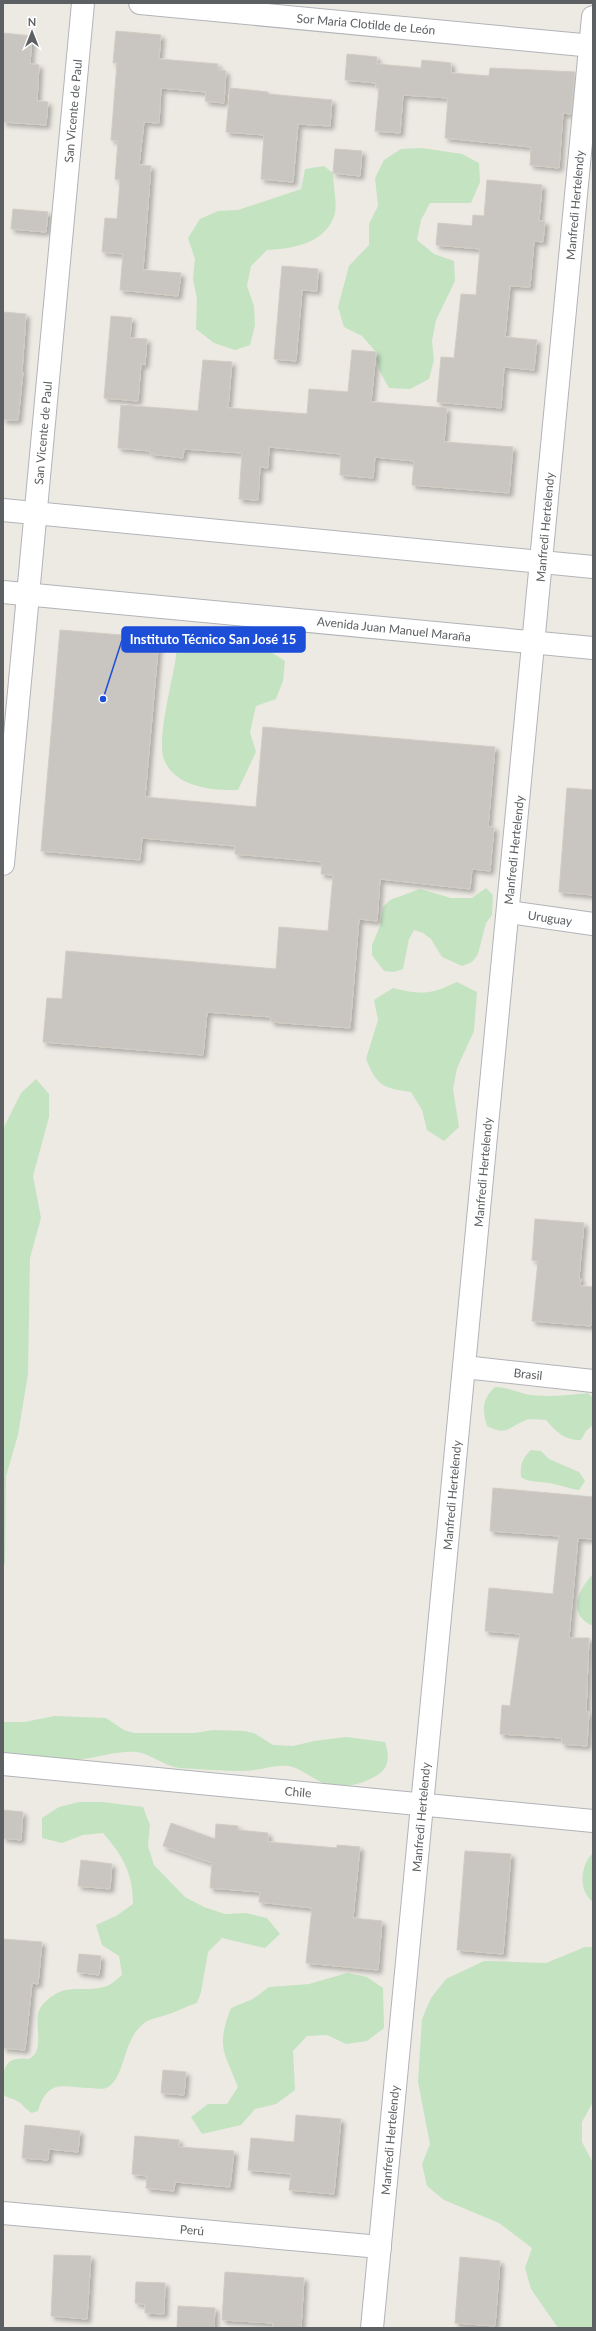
<svg xmlns="http://www.w3.org/2000/svg" width="596" height="2331" viewBox="0 0 596 2331" font-family="Lato,sans-serif">
  <style>
    .green { fill: #c4e3c1 }
    .building { fill: #c9c5c0; stroke: #d2ccc2; filter: url(#shadow) }
    .lines { fill: none; stroke-linecap: round; stroke-linejoin: round }
    .minor-casing { stroke: #b1b4b8; stroke-width: 24 }
    .minor { stroke: #fff; stroke-width: 22 }
    .labels { text-anchor: middle; dominant-baseline: central; stroke-width: 3; stroke-linejoin: round; paint-order: stroke }
    .street-label { font-size: 12px; fill: #5c6063; stroke: #fff }
    .leader { fill: none; stroke: #1d4ed8; stroke-width: 1.5 }
    .callout-dot { fill: #1d4ed8; stroke: #fff; stroke-width: 1.5 }
    .callout { fill: #1d4ed8; stroke: #1d4ed8; stroke-width: 1.5 }
    .callout-label { font-size: 13px; text-anchor: middle; font-weight: bold; fill: #fff }
  </style>
  <defs>
    <filter id="shadow"><feDropShadow dx="3.5" dy="3.5" stdDeviation="2" flood-color="#0004"/></filter>
  </defs>
  <rect width="100%" height="100%" fill="#edeae4"/>
  <g class="green">
    <polygon points="422,148 462,154 479,163 480,182 471,203 430,203 421,220 417,240 434,254 454,261 455,281 436,320 432,341 434,360 429,379 410,389 389,388 379,370 376,352 362,336 344,327 338,307 349,266 369,245 369,224 378,206 375,178 384,160 401,149"/>
    <path d="M324,166l9,7c0,12 4,29 2,40 -8,30 -42,36 -68,37l-16,16 -4,20 7,20 1,19 -5,20 -15,5 -21,-7 -18,-14 1,-30 -4,-20 2,-20 -7,-21 12,-19 18,-8 20,-1 63,-21 4,-20z"/>
    <path d="M193,626l21,3 15,16 39,5 17,11 -2,20 -7,18 -20,7 -6,26 6,20 -18,38c-25,1 -61,-3 -73,-28 -10,-19 8,-82 11,-106 1,-7 0,-14 0,-21z"/>
    <polygon points="486,888 493,895 492,915 486,923 478,954 472,962 462,966 442,957 431,939 423,933 414,930 409,939 403,969 394,972 384,971 372,955 372,945 380,926 383,907 390,900 420,889 451,898 472,898"/>
    <path d="M457,982l20,10 -3,39 -17,37 -4,21 6,38 -15,14 -17,-11 -5,-20 -11,-18c-28,-4 -34,-6 -45,-33l12,-39 -4,-20 19,-12c29,7 36,7 64,-6z"/>
    <polygon points="36,1079 49,1094 49,1117 33,1176 41,1218 30,1258 28,1374 18,1435 6,1476 5,1562 3,1570 3,1129 21,1093"/>
    <path d="M495,1387c11,0 19,4 30,7 20,4 43,1 63,-1l5,5v27l-7,6 -5,9c-18,0 -24,-8 -35,-20 -6,0 -16,-2 -22,1 -17,7 -17,15 -37,5 -5,-17 -5,-27 8,-39z"/>
    <path d="M531,1450l10,1 8,8 30,13 6,9 -6,9c-11,-1 -20,-6 -31,-7 -11,-2 -18,0 -27,-6 -1,-12 1,-19 10,-27z"/>
    <path d="M593,1574v52c-26,-11 -16,-35 0,-52z"/>
    <path d="M55,1716l51,2 18,12 10,3h60l19,-3 31,1 10,2 19,12 20,1 21,-5 32,-4 39,5c3,9 4,16 1,24 -7,15 -43,24 -58,19 -13,-4 -25,-16 -39,-19 -16,-2 -30,5 -45,5 -22,0 -43,-2 -65,-3 -15,-2 -28,-14 -42,-16 -19,-2 -36,5 -55,7 -26,2 -53,1 -79,-2v-35h21z"/>
    <path d="M79,1802h23l41,5 7,18 -2,21 6,19 31,32 19,10 21,7 21,-1 21,5 13,16 -15,14 -43,-10 -14,14 -7,40 -4,11c-10,3 -19,8 -28,11 -10,4 -21,4 -28,12 -19,17 -16,54 -35,62 -4,2 -11,0 -15,0 -29,-1 -43,-10 -53,23l-6,2c-6,-3 -9,-9 -15,-12 -5,-3 -9,-2 -14,-7 0,-21 -2,-39 26,-35 20,-11 -1,-41 15,-56 22,-22 35,-10 60,-16 6,-1 13,-8 18,-12l-3,-19 -17,-11 -6,-20 20,-9 17,-12c0,-31 -10,-48 -30,-71l-20,2 -21,8 -20,-5v-20l17,-11z"/>
    <path d="M593,1853v49c-15,-11 -13,-37 0,-49z"/>
    <polygon points="585,1947 593,1947 593,2102 582,2122 582,2142 593,2163 593,2328 558,2328 531,2289 525,2268 532,2248 499,2223 444,2200 427,2186 422,2164 430,2144 418,2082 422,2019 431,1998 446,1979 484,1961 546,1963"/>
    <path d="M347,1973l20,4 16,11 1,40 -17,13 -21,3 -19,-9 -20,1 -14,15 2,39 -19,14 -21,5 -14,16 -39,9 -11,-17 17,-13h19l11,-17c-14,-36 -22,-40 -7,-79l22,-9 16,-12 40,-3z"/>
  </g>
  <g class="building">
    <polygon points="116,31 161,35 159,59 218,64 218,70 226,71 224,103 205,101 206,92 161,88 159,123 144,122 139,165 151,166 143,270 181,273 178,296 120,290 123,254 102,252 105,218 117,219 120,180 115,179 118,141 111,140 117,63 113,63"/>
    <polygon points="3,33 32,36 30,64 39,65 37,101 48,102 46,125 3,122"/>
    <polygon points="347,54 377,57 377,64 421,68 422,60 451,63 451,73 489,76 490,68 575,72 571,114 563,113 559,168 530,165 531,147 445,138 448,98 403,95 400,133 375,131 379,88 376,88 376,83 345,80"/>
    <polygon points="230,88 268,92 268,94 332,100 330,126 298,124 293,182 261,179 264,135 226,132"/>
    <polygon points="335,149 362,151 360,176 333,173"/>
    <polygon points="487,180 542,185 539,221 545,221 543,242 534,241 530,287 510,286 505,337 537,340 534,370 504,367 501,408 437,402 441,357 454,358 461,294 476,295 480,249 436,245 438,223 472,226 473,215 484,216"/>
    <polygon points="13,209 48,212 46,232 11,229"/>
    <polygon points="282,266 318,269 317,291 302,290 296,361 274,359"/>
    <polygon points="3,312 26,314 22,372 23,372 18,420 3,420"/>
    <polygon points="111,316 132,318 130,338 147,339 145,365 141,364 138,401 104,398"/>
    <polygon points="352,350 376,352 371,402 447,408 444,442 513,447 509,493 412,485 414,461 375,457 373,478 340,475 341,454 269,447 268,468 260,467 258,500 239,499 242,453 184,449 183,458 150,454 150,451 118,448 121,405 198,411 203,360 232,362 228,408 307,414 309,389 348,392"/>
    <polygon points="60,630 159,638 145,797 256,807 263,727 495,747 488,827 494,827 490,871 472,869 470,889 380,879 377,921 359,919 350,1028 271,1022 271,1017 207,1012 203,1055 43,1042 47,998 62,999 66,951 276,969 279,927 328,931 333,875 321,874 322,862 235,854 235,846 142,838 140,860 41,851"/>
    <polygon points="567,788 593,790 593,895 559,892"/>
    <polygon points="535,1219 584,1223 579,1278 581,1279 580,1286 593,1287 591,1326 532,1321 538,1261 532,1260"/>
    <polygon points="493,1488 593,1497 593,1539 578,1538 569,1638 589,1638 586,1712 589,1712 587,1746 562,1744 562,1738 500,1734 502,1705 510,1706 520,1634 485,1631 489,1588 553,1594 559,1536 490,1531"/>
    <polygon points="3,1810 23,1812 21,1840 3,1838"/>
    <polygon points="171,1823 215,1839 216,1824 238,1826 238,1830 268,1833 268,1842 337,1848 337,1845 360,1847 353,1918 382,1921 378,1970 306,1963 312,1908 259,1902 260,1892 210,1888 212,1863 163,1846"/>
    <polygon points="465,1851 511,1854 503,1954 457,1950"/>
    <polygon points="81,1860 112,1864 110,1889 78,1886"/>
    <polygon points="3,1939 42,1942 38,1984 32,1983 25,2050 3,2048"/>
    <polygon points="79,1954 101,1956 99,1975 77,1972"/>
    <polygon points="163,2070 186,2072 184,2095 161,2093"/>
    <polygon points="296,2115 341,2119 334,2194 289,2190 291,2174 248,2170 251,2138 294,2142"/>
    <polygon points="25,2125 80,2131 78,2152 49,2149 48,2160 22,2158"/>
    <polygon points="135,2136 179,2140 179,2147 234,2151 230,2187 175,2182 174,2191 146,2188 147,2176 132,2174"/>
    <polygon points="54,2255 91,2256 87,2319 51,2316"/>
    <polygon points="460,2257 500,2261 495,2326 455,2323"/>
    <polygon points="225,2272 304,2278 301,2328 273,2328 273,2323 222,2320"/>
    <polygon points="136,2282 165,2283 164,2314 145,2313 145,2304 135,2303"/>
    <polygon points="178,2306 215,2308 214,2328 177,2328"/>
  </g>
  <g class="lines">
    <g class="minor-casing">
      <g id="minor">
        <polyline points="140,3 593,46"/>
        <polyline points="3,510 593,567"/>
        <polyline points="3,592 593,648"/>
        <polyline points="3,864 83,3"/>
        <polyline points="508,912 593,924"/>
        <polyline points="464,1367 593,1381"/>
        <polyline points="3,1764 593,1821"/>
        <polyline points="3,2213 380,2247"/>
        <polyline points="372,2328 593,17"/>
      </g>
    </g>
    <use href="#minor" class="minor"/>
  </g>
  <g class="labels">
    <g class="street-label">
      <text transform="translate(366 24) rotate(5)">Sor Maria Clotilde de León</text>
      <text transform="translate(73 111) rotate(-85)">San Vicente de Paul</text>
      <text transform="translate(575 205) rotate(-85)">Manfredi Hertelendy</text>
      <text transform="translate(43 433) rotate(-85)">San Vicente de Paul</text>
      <text transform="translate(545 527) rotate(-85)">Manfredi Hertelendy</text>
      <text transform="translate(394 629) rotate(6)">Avenida Juan Manuel Maraña</text>
      <text transform="translate(514 850) rotate(-84)">Manfredi Hertelendy</text>
      <text transform="translate(550 918) rotate(8)">Uruguay</text>
      <text transform="translate(483 1172) rotate(-85)">Manfredi Hertelendy</text>
      <text transform="translate(528 1374) rotate(6)">Brasil</text>
      <text transform="translate(452 1495) rotate(-85)">Manfredi Hertelendy</text>
      <text transform="translate(298 1792) rotate(5)">Chile</text>
      <text transform="translate(421 1817) rotate(-85)">Manfredi Hertelendy</text>
      <text transform="translate(390 2140) rotate(-85)">Manfredi Hertelendy</text>
      <text transform="translate(192 2230) rotate(5)">Perú</text>
    </g>
  </g>
  <path class="leader" d="M103 699L122 640"/>
  <circle class="callout-dot" cx="103" cy="699" r="4"/>
  <rect class="callout" x="122" y="627" width="183" height="25" rx="4"/>
  <g class="callout-label">
    <text x="213" y="644">Instituto Técnico San José 15</text>
  </g>
  <rect width="596" height="2331" fill="none" stroke="#5c6063" stroke-width="8"/>
  <g transform="translate(32 32)" stroke="#ffffff" stroke-width="3" paint-order="stroke">
  <path d="M0-3L7 15L0 10L-7 15Z" fill="#5c6063"/>
  <text y="-6" font-size="11" font-weight="bold" text-anchor="middle" fill="#5c6063">N</text>
  </g>
</svg>
